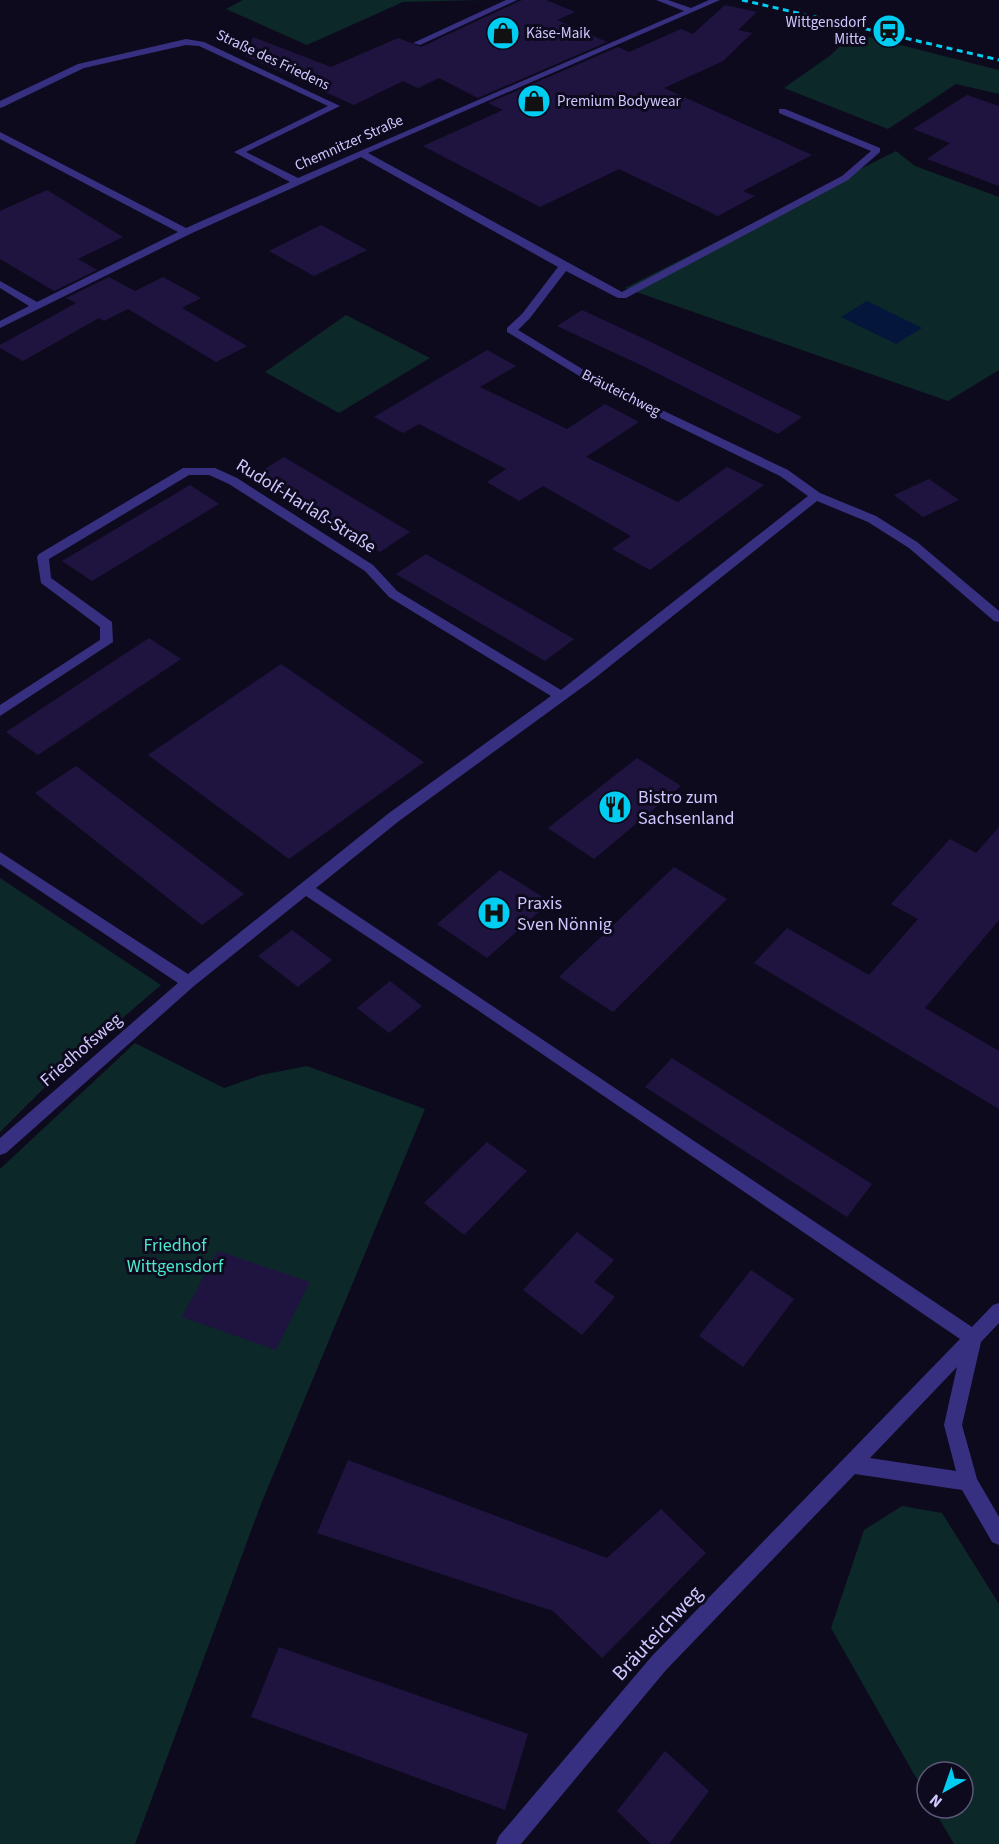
<svg xmlns="http://www.w3.org/2000/svg" width="999" height="1844" viewBox="0 0 999 1844" font-family="'Source Sans 3',sans-serif">
  <style>
    .green { fill: #0c2828 }
    .water { fill: #04163c }
    .building { fill: #1f1440 }
    .lines { fill: none; stroke-linecap: round; stroke-linejoin: round }
    .minor { fill: #373081; fill-rule: evenodd }
    .rail { stroke: #00cdf2; stroke-width: 3; stroke-dasharray: 6 4.5; stroke-linecap: butt }
    .labels { text-anchor: middle; dominant-baseline: central; stroke-width: 6; stroke-linejoin: round; paint-order: stroke }
    .far-poi-label { font-size: 15px; fill: #d0c7ff; stroke: #0e0a1e; text-anchor: start }
    .far-street-label { font-size: 15px; fill: #d0c7ff; stroke: #0e0a1e }
    .street-label { font-size: 18px; fill: #d0c7ff; stroke: #0e0a1e }
    .poi-label { font-size: 18px; fill: #d0c7ff; stroke: #0e0a1e; text-anchor: start }
    .park-label { font-size: 18px; fill: #49e9c9; stroke: #0e0a1e }
    .near-street-label { font-size: 21px; fill: #d0c7ff; stroke: #0e0a1e }
  </style>
  <rect width="100%" height="100%" fill="#0e0a1e"/>
  <g class="green">
    <polygon points="243,0 482,0 403,2 307,45 226,9"/>
    <polygon points="853,33 999,70 999,94 956,84 888,129 784,88 831,55"/>
    <polygon points="896,151 915,166 999,197 999,370 948,401 625,288"/>
    <polygon points="346,315 430,358 339,413 265,372"/>
    <polygon points="0,878 161,985 61,1071 0,1132"/>
    <polygon points="135,1043 224,1088 261,1075 307,1066 425,1109 261,1504 135,1844 0,1844 0,1169"/>
    <polygon points="902,1506 942,1513 999,1604 999,1844 954,1844 933,1808 963,1808 963,1772 927,1772 927,1797 831,1628 864,1530"/>
  </g>
  <polygon class="water" points="867,301 922,328 896,344 841,317"/>
  <g class="building">
    <polygon points="522,0 546,0 575,12 557,20 607,42 478,98 439,78 418,88 403,81 354,105 245,56 253,37 331,67 398,38 421,47"/>
    <polygon points="725,5 757,12 738,30 752,33 723,61 664,88 812,155 743,191 755,196 718,216 619,169 540,207 423,146 503,110 488,103 618,47 629,52 681,29 693,34"/>
    <polygon points="967,95 999,106 999,186 927,159 950,143 913,129"/>
    <polygon points="47,190 123,237 78,259 97,270 54,291 0,259 0,211"/>
    <polygon points="321,225 367,250 314,276 269,251"/>
    <polygon points="109,277 135,291 163,277 201,298 182,308 247,346 216,362 128,309 104,321 99,318 23,361 0,348 0,345 76,303 66,298"/>
    <polygon points="582,310 653,343 802,417 778,434 645,367 557,326"/>
    <polygon points="487,350 516,366 480,387 567,429 605,404 639,422 586,457 678,502 727,467 764,485 650,570 612,549 631,536 543,486 519,501 487,482 506,469 419,424 403,433 374,417"/>
    <polygon points="284,457 410,532 380,552 253,476"/>
    <polygon points="929,479 959,500 923,517 894,495"/>
    <polygon points="190,485 219,504 92,581 62,561"/>
    <polygon points="426,554 574,639 545,661 396,574"/>
    <polygon points="149,638 181,659 38,755 6,732"/>
    <polygon points="281,664 424,762 289,859 148,755"/>
    <polygon points="637,758 681,786 594,859 548,828"/>
    <polygon points="76,766 244,894 202,925 35,793"/>
    <polygon points="999,827 999,920 925,1008 999,1051 999,1109 754,963 787,928 869,975 918,919 891,904 950,839 976,853"/>
    <polygon points="674,867 727,899 613,1012 559,977"/>
    <polygon points="500,870 550,902 487,958 437,924"/>
    <polygon points="292,930 332,960 298,987 258,956"/>
    <polygon points="390,981 422,1006 389,1033 357,1008"/>
    <polygon points="672,1058 872,1184 847,1217 645,1087"/>
    <polygon points="487,1142 527,1171 464,1235 424,1203"/>
    <polygon points="577,1232 614,1260 594,1282 615,1297 582,1335 523,1290"/>
    <polygon points="218,1251 310,1282 276,1350 182,1317"/>
    <polygon points="751,1270 794,1299 743,1367 699,1336"/>
    <polygon points="348,1460 607,1558 661,1509 706,1553 602,1658 553,1611 317,1533"/>
    <polygon points="279,1647 528,1734 505,1810 251,1717"/>
    <polygon points="665,1751 709,1791 669,1844 651,1844 617,1811"/>
  </g>
  <g class="lines">
    <g class="minor">
      <polygon points="506,0 517,0 420,45 413,43"/>
      <path d="M656,0h12l23,8 18,-8h11l-352,153 254,139 220,-116 29,-25 -92,-38v-4h6l95,39v4l-32,28 -222,118h-8l-52,-27 -36,47 -12,12 89,54 181,86 32,23 56,23 41,26 82,69v11l-5,-1 -85,-73 -41,-26 -51,-21 -222,177 -196,143 -83,67 656,439 21,-22 6,-2v20l-18,19 -19,83 15,54 22,38v28l-7,-3 -30,-52 -107,-16 -189,196 -145,174h-25l3,-8 153,-180 308,-317 -484,-330 -170,-113 -112,90 -188,167 -6,2v-17l178,-155 -178,-119v-12l188,122 201,-161 162,-117 -162,-99 -24,-26 -136,-87 -20,-9h-20l-140,84 2,19 61,44 1,20 -113,74v-11l100,-65v-13l-59,-44 -4,-26 2,-3 144,-86h32l22,10 136,87 24,26 164,99 247,-194 -28,-20 -181,-88 -92,-56v-4l15,-14 36,-47 -197,-110 -171,77 -190,94v-7l29,-15 -29,-18v-7l37,21 141,-70 -178,-93v-7l186,96 104,-46 -56,-30 94,-46 -129,-60 -13,-1 -102,23 -81,39 -3,1v-7l78,-37 108,-25 18,3 136,64 -94,46 52,26 386,-167zM957,1367l-13,58 12,46 -86,-13z"/>
    </g>
    <polyline class="rail" points="742,0 999,60"/>
  </g>
  <defs>
    <g id="station-disc" transform="scale(1.725)"><circle r="9.5" fill="#00cdf2" stroke="#0e0a1e"/><path d="M-3-6H3Q5-6 5-4V2Q5 4 3 4L4.5 6H3L1.5 4h-3L-3 6H-4.5L-3 4Q-5 4-5 2V-4Q-5-6-3-6ZM-3.5-4v3h7v-3ZM-3.5 1v1.5H-2V1ZM2 1v1.5H3.5V1Z" fill="#111"/></g>
    <g id="shop-disc" transform="scale(1.725)"><circle r="9.5" fill="#00cdf2" stroke="#0e0a1e"/><path d="M-5-2.5h2.3a2.7 3.5 0 0 1 5.4 0H5L5.5 6h-11ZM-1.5-2.5h3a1.5 2.3 0 0 0-3 0Z" fill="#111"/></g>
    <g id="restaurant-disc" transform="scale(1.725)"><circle r="9.5" fill="#00cdf2" stroke="#0e0a1e"/><path d="M-5-6h1v4h1v-4h1v4h1v-4h1v5L-1.5 .5V6h-2V.5L-5-1ZM5-6V6H3V1.5H1.5Q1.5-4 5-6Z" fill="#111"/></g>
    <g id="hospital-disc" transform="scale(1.725)"><circle r="9.5" fill="#00cdf2" stroke="#0e0a1e"/><path d="M-5-5h3v3.5h4V-5h3V5h-3V1.5h-4V5h-3Z" fill="#111"/></g>
  </defs>
  <g fill-rule="evenodd">
    <use href="#station-disc" x="889" y="31"/>
    <use href="#shop-disc" x="503" y="33"/>
    <use href="#shop-disc" x="534" y="101"/>
    <use href="#restaurant-disc" x="615" y="807"/>
    <use href="#hospital-disc" x="494" y="913"/>
  </g>
  <g class="labels">
    <g class="far-poi-label">
      <text x="866" y="22" text-anchor="end">Wittgensdorf<tspan x="866" dy="17">Mitte</tspan></text>
      <text x="526" y="33">Käse-Maik</text>
      <text x="557" y="101">Premium Bodywear</text>
    </g>
    <g class="far-street-label">
      <text transform="translate(273 60) rotate(25)">Straße des Friedens</text>
      <text transform="translate(349 143) rotate(-24)">Chemnitzer Straße</text>
      <text transform="translate(621 393) rotate(27)">Bräuteichweg</text>
    </g>
    <g class="street-label">
      <text transform="translate(306 506) rotate(32)">Rudolf-Harlaß-Straße</text>
      <text transform="translate(81 1050) rotate(-41)">Friedhofsweg</text>
    </g>
    <g class="poi-label">
      <text x="638" y="797">Bistro zum<tspan x="638" dy="21">Sachsenland</tspan></text>
      <text x="517" y="903">Praxis<tspan x="517" dy="21">Sven Nönnig</tspan></text>
    </g>
    <g class="park-label">
      <text x="175" y="1245">Friedhof<tspan x="175" dy="21">Wittgensdorf</tspan></text>
    </g>
    <g class="near-street-label">
      <text transform="translate(657 1633) rotate(-47)">Bräuteichweg</text>
    </g>
  </g>
  <g transform="translate(945 1790) rotate(220)"><circle r="28" fill="#0e0a1e" stroke="#5c5678" stroke-width="1.5"/>
  <path d="M0-4.5L10 22L0 15L-10 22Z" fill="#00cdf2"/>
  <text y="-9" font-size="16" font-weight="bold" text-anchor="middle" fill="#d0c7ff">N</text>
  </g>
</svg>
